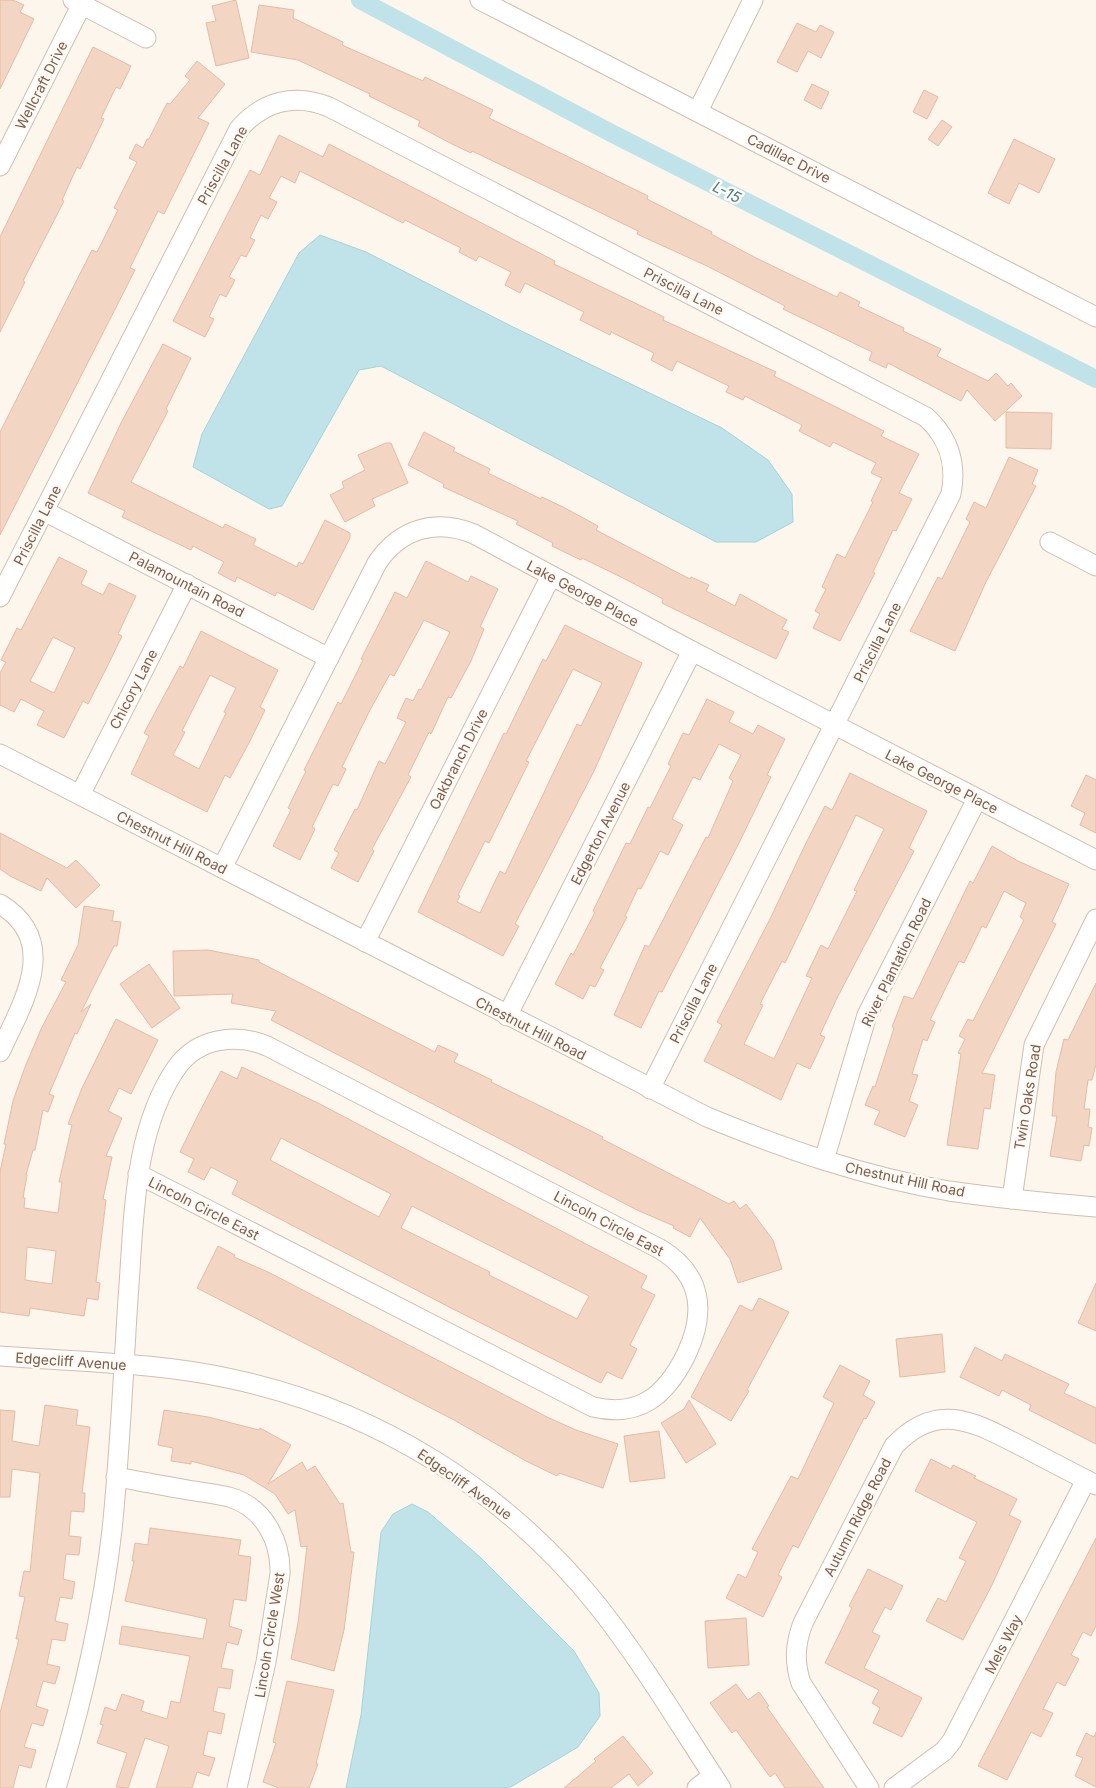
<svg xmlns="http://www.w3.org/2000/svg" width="1096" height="1788" viewBox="0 0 1096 1788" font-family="Inter,sans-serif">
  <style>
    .water { fill: #bfe3e8; stroke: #a5d3da }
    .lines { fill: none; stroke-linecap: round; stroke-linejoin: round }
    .canal { stroke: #bfe3e8; stroke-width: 18 }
    .building { fill: #f3d5c3; stroke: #e6bba3; fill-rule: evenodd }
    .street-casing { stroke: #d1beb0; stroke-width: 21 }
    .street { stroke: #fff; stroke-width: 19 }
    .labels { text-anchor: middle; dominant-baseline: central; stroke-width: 5; stroke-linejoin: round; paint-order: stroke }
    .street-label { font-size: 14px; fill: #7a5c4d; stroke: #fffaf3 }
    .water-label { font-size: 15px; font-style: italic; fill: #437c86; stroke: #fffaf3 }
  </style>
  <rect width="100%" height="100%" fill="#fdf6ec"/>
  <g class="water">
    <polygon points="320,235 366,252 513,327 722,428 768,460 792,494 793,522 756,542 716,542 381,366 359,370 282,506 269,509 193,467 202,434 299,253"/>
    <polygon points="412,1504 428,1512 480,1557 574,1651 599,1693 600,1716 578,1747 509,1788 346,1788 361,1715 381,1532 393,1514"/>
  </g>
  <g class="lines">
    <polyline class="canal" points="360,0 613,134 1096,379"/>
  </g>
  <g class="building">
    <polygon points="0,0 13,0 24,5 20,12 34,19 0,89"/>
    <polygon points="236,0 249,58 216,66 206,23 216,21 212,6"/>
    <polygon points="259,5 294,10 293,18 343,42 342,45 423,81 425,77 493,110 489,118 648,196 647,199 712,232 711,234 756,258 837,297 840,292 860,302 858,306 904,328 903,331 941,349 937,356 988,381 996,373 1008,386 1011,383 1022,396 995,421 967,390 961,401 888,363 886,368 869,360 872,352 783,309 785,306 707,266 637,234 638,231 595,210 472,151 471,153 454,145 418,126 420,121 369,96 370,94 298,60 251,52"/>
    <polygon points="797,23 816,32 820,25 834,32 821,58 808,51 797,72 777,62"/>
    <polygon points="93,47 131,66 120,89 116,87 101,118 104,119 80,169 77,167 62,200 64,201 23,281 25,282 0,332 0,237"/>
    <polygon points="197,61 225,84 198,118 209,123 164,214 158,211 130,268 135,270 0,535 0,432 92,250 97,252 118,210 114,208 137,162 129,158 136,144 143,148 147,139 149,139 167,103 170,104 190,80 185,76"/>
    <polygon points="812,84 829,92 821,109 804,100"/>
    <polygon points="924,90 938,97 927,119 913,112"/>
    <polygon points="942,120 952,127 938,146 928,139"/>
    <polygon points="279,135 323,157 329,144 555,261 554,264 664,317 663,320 776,372 774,376 884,431 881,436 919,454 899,493 912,499 896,531 893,530 873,572 875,573 840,641 813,628 820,614 815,611 826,589 822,587 837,554 845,558 873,502 871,501 882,478 871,473 876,463 833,442 830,447 799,431 802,425 745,396 743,400 726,392 729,386 677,361 672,371 651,360 654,353 611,332 610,335 580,320 584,312 525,283 520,293 505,285 511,272 479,256 476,261 459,252 461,248 405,220 403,223 300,171 295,183 281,176 269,198 277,202 268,219 261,215 250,238 255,240 246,257 241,255 229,277 235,280 226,297 220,294 209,317 214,319 205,337 173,321 250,170 260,175"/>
    <polygon points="1014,139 1055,159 1039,193 1019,183 1009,204 988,193"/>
    <polygon points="163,344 191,358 166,409 168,411 131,482 223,528 225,524 256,539 253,545 297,567 299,562 303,564 325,520 350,533 350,538 313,610 277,592 275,596 237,577 235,582 218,573 224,562 193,546 191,550 122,517 125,511 88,493 121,423"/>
    <polygon points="1006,412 1052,413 1051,449 1006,448"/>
    <polygon points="424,432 455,448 453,451 490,469 488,473 541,499 542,497 563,507 598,526 596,530 634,550 690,579 691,577 709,585 706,591 735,606 740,594 787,620 782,629 789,632 776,659 662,603 663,599 627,580 582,558 581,560 552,546 553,543 516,524 518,521 443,487 444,484 408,465"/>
    <polygon points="386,443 391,443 408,483 372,499 375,506 345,522 330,495 344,488 342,482 365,470 358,455"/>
    <polygon points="1009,457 1038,470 1032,484 1036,486 986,582 955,651 910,631 938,577 942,579 970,522 966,519 974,502 986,508"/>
    <path d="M59,557l28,14 -6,13 22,11 6,-12 27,13 -18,38 4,2 -15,31 -19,37 -5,-3 -19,37 -27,-13 7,-14 -23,-12 -7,13 -14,-7v-32l6,-11 -5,-2 16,-32 4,2zM53,637l22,11 -21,45 -24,-12z"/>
    <polygon points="426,561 468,582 471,576 498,589 480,627 484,629 471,661 451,698 448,697 431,734 429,732 408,775 411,777 372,849 374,851 358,882 331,868 339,853 334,850 355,809 357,810 379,761 385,764 406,722 397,718 406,698 413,701 419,689 421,690 450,632 424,620 394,676 390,674 370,710 342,767 346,769 338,786 333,784 312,827 315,829 300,860 273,846 291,810 288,808 306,771 304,770 338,702 341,704 363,660 361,659 395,592 407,598"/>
    <path d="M565,625l77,38 -48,108 -79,153 4,2 -16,30 -85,-44 86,-179 2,1 37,-75 3,2zM573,669l29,14 -21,43 -4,-2 -18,37 -54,113 -5,-3 -20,42 -23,-11 3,-6 -2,-1 27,-54 4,2 40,-81 -3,-1z"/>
    <path d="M201,631l77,39 -18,37 5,3 -15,31 -20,37 -5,-3 -18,37 -76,-38 18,-38 -5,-3 36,-67 3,2zM210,675l26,13 -12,24 2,1 -27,56 -26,-14 12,-23 -3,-1z"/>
    <polygon points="707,699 734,712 729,722 753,734 758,725 785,739 767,775 771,777 738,845 662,992 659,991 641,1028 614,1015 645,945 649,947 706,837 708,838 733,781 729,778 741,755 719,744 700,780 693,777 672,819 683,825 668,855 660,851 641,889 638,888 625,916 627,917 600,968 604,970 595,987 590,985 583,999 555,984 571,953 573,955 595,912 593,911 626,843 630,844 648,807 650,808 671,766 668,764 683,733 689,735"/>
    <path d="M850,773l77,38 -18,37 5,3 -77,147 -17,37 5,2 -15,32 -13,-6 -16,37 -77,-39 18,-36 -5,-3 54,-105 35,-74 19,-37 7,4zM856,815l28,14 -30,61 3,1 -29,58 -7,-4 -15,31 6,2 -38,81 -30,-15 19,-39 -3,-1 22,-43 3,2z"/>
    <polygon points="1086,775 1096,780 1096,833 1080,825 1085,813 1071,806"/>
    <polygon points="0,833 67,868 76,860 100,885 76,908 47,878 41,891 10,876 0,869"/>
    <polygon points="992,846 1018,861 1069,884 1052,922 1056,924 982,1073 995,1075 990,1109 984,1108 978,1149 947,1145 961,1054 958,1053 965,1039 959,1036 968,1019 973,1021 1024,920 1020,917 1026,903 1004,891 986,928 982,926 964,963 959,961 930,1020 935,1022 927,1041 923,1039 912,1074 918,1075 909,1101 918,1105 905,1137 874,1124 880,1111 865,1105 873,1086 875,1087 894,1028 892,1027 904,996 913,999 970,881 973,883"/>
    <path d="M84,906l30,5 -2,10 9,1 -4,24h-3l-33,66 10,-8 -14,30 -2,-1 -26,61 5,2 -6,16 -5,-2 -8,40h-2l-7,25h1l-4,23h2l-1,10 34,5 4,-31h-3l13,-57 -4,-1 14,-36 34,-69 42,21 -27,54 -12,-6 -11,23 14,7 -16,38 6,1 -9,42 3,1 -10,82 4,1 -2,17 -11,-2 -3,18 -54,-8 -1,8 -29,-4v-140l6,-28h-2l9,-43 12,-34 17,-40 24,-45 -5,-2 17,-35zM27,1247l29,4 -4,33 -27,-4z"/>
    <polygon points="208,950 259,960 259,962 435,1052 438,1045 458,1054 454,1062 492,1080 491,1082 581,1126 603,1137 602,1139 729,1204 734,1201 740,1209 746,1204 773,1240 782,1269 738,1283 730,1259 700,1218 690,1237 673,1228 674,1226 637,1210 271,1020 276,1011 231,1003 233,994 174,996 173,951"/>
    <polygon points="149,964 180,1008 152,1028 120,984"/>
    <polygon points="1096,983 1096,1064 1092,1080 1088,1080 1084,1109 1090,1109 1088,1127 1092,1128 1089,1146 1084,1145 1081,1161 1050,1156 1057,1116 1052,1116 1056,1072 1064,1039 1068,1040"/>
    <path d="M242,1067l76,36 329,173 -6,12 14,7 -25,50 7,4 -15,30 -15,-7 -6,11 -150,-75 -219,-114 6,-13 -27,-14 -7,13 -16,-8 6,-13 -14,-7 17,-35 24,-46 16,8zM281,1138l110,56 -12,23 -109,-57zM412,1206l177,90 -12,23 -88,-44 1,-3 -89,-44z"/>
    <polygon points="218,1246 235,1255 234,1257 270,1273 547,1417 576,1430 618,1444 603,1488 559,1473 557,1476 526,1461 454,1420 197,1288"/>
    <polygon points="1096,1283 1096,1331 1078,1323"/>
    <polygon points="759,1298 789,1312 747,1390 749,1391 731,1421 691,1397 740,1305 752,1311"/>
    <polygon points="942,1334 945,1372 900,1377 896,1339"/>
    <polygon points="975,1347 1002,1361 1005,1354 1069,1384 1064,1393 1096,1408 1096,1444 1029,1410 1031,1405 1002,1390 999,1396 960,1377"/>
    <polygon points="840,1365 870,1381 863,1395 875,1402 866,1419 864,1418 798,1548 793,1545 778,1575 782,1577 763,1617 726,1598 738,1574 746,1578 758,1552 752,1549 791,1476 798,1479 834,1403 823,1397"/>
    <polygon points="689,1400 716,1444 686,1463 661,1423 684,1409"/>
    <polygon points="45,1405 78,1410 76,1425 90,1427 82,1493 85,1493 84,1512 71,1511 69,1536 81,1537 79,1555 66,1554 63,1579 75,1582 72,1599 60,1597 55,1621 68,1624 65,1641 52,1639 47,1664 60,1667 55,1684 43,1681 36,1706 48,1710 43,1726 32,1723 24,1747 36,1750 31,1768 19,1765 13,1788 0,1788 0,1713 19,1639 16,1639 25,1597 19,1596 24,1571 30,1572 40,1473 12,1469 10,1497 0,1497 0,1410 15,1411 12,1441 39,1446"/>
    <polygon points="164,1410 208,1417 259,1430 260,1428 291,1445 268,1484 302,1462 307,1471 315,1466 340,1504 343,1503 351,1552 354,1552 344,1630 334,1671 291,1659 298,1623 307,1546 301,1547 295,1510 288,1514 275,1494 244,1475 191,1461 191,1464 171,1461 173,1448 158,1445"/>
    <polygon points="659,1431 665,1478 630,1482 624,1436"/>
    <polygon points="931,1459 951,1469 953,1465 976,1476 974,1478 1017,1499 1009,1515 1021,1521 991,1587 963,1640 926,1621 938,1598 946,1602 966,1561 959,1558 977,1522 915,1491"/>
    <polygon points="150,1528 241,1540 238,1555 251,1557 246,1601 234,1599 229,1626 242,1630 238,1645 227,1642 221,1668 233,1670 230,1689 218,1687 213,1711 225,1714 221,1734 208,1731 203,1755 215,1758 209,1776 197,1772 192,1788 156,1788 169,1746 145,1738 128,1788 116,1787 127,1753 97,1743 103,1725 100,1724 105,1707 116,1711 122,1694 144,1701 141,1711 167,1719 171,1701 180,1703 190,1656 119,1644 122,1626 203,1639 207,1619 125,1601 134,1561 132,1561 135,1543 148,1545"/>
    <polygon points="1096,1538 1096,1626 1091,1636 1083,1632 1071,1655 1079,1659 1065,1686 1057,1682 1043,1709 1053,1713 1041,1737 1031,1732 1007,1780 978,1766"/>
    <polygon points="868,1569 903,1586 891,1610 885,1607 872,1632 880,1636 864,1668 922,1698 902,1737 873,1723 880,1708 872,1703 879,1690 825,1663 852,1608 849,1606"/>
    <polygon points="746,1618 749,1665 708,1668 705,1621"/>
    <polygon points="287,1681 334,1690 316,1764 318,1764 309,1788 279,1788 263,1782 276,1743 273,1742"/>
    <polygon points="736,1684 748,1700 759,1692 769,1706 767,1707 824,1788 785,1788 775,1773 770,1777 736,1730 732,1733 710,1703"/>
    <polygon points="1096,1732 1096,1787 1075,1776 1083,1758 1076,1755 1086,1733 1094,1737"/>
    <polygon points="623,1736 653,1773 638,1786 629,1774 611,1788 564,1788 596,1761 594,1759"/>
  </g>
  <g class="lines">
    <g class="street-casing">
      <g id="street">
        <polyline points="73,0 146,38"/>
        <polyline points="480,0 1096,317"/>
        <polyline points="698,111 753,0"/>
        <polyline points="0,166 82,4"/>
        <polyline points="44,511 329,658"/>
        <polyline points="1050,542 1096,566"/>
        <path d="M0,597l239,-468c24,-28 56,-36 90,-22l597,310c23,21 31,46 25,77l-301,595"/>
        <path d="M0,754l707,363c78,32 158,60 242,74 49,7 98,12 147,16"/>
        <polyline points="80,795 187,584"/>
        <path d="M222,868l155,-305c23,-34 58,-45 97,-29l218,117 404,209"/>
        <path d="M0,904c62,38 22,100 0,148"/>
        <polyline points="365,942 551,576"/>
        <polyline points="507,1016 692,651"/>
        <polyline points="824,1160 867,1015 977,799"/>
        <polyline points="1012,1199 1034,1045 1096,919"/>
        <path d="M0,1356c77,6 157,6 232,23 145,31 273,111 366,227 45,57 83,121 123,182"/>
        <path d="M116,1477c24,4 48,9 72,13 13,2 28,4 41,7 35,10 52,44 51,77l-14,88 -29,126"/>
        <path d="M56,1788c26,-85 46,-170 56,-258 8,-77 11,-154 16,-231 6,-75 4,-168 49,-232 21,-29 59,-34 90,-21l393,203c43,26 46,64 26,106 -20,40 -46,63 -93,52l-455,-233"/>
        <polyline points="697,1788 713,1776"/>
        <path d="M869,1788l-68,-105c-7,-21 -6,-39 2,-60l91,-177c43,-46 80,-24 127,0 25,13 50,26 75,39"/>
        <polyline points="894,1788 944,1751 952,1741 1086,1480"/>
      </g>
    </g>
    <use href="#street" class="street"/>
  </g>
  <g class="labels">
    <g class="street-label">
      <text transform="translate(41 85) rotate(-63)">Wellcraft Drive</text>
      <text transform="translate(789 158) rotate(27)">Cadillac Drive</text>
      <text transform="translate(222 165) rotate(-61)">Priscilla Lane</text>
      <text transform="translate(684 291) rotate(27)">Priscilla Lane</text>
      <text transform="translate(37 525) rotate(-63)">Priscilla Lane</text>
      <text transform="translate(187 584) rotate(27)">Palamountain Road</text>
      <text transform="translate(583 593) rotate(28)">Lake George Place</text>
      <text transform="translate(877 642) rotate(-63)">Priscilla Lane</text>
      <text transform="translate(133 689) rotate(-63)">Chicory Lane</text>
      <text transform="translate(458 759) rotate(-63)">Oakbranch Drive</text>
      <text transform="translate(942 781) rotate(27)">Lake George Place</text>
      <text transform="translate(600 833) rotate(-63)">Edgerton Avenue</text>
      <text transform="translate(172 842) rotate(27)">Chestnut Hill Road</text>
      <text transform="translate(896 962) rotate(-64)">River Plantation Road</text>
      <text transform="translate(693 1003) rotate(-63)">Priscilla Lane</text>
      <text transform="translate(531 1028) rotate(27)">Chestnut Hill Road</text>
      <text transform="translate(1027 1097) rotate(-81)">Twin Oaks Road</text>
      <text transform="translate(905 1179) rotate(12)">Chestnut Hill Road</text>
      <text transform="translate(204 1208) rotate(27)">Lincoln Circle East</text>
      <text transform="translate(609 1223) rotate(28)">Lincoln Circle East</text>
      <text transform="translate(71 1361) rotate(4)">Edgecliff Avenue</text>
      <text transform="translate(465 1484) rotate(35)">Edgecliff Avenue</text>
      <text transform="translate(857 1517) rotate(-63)">Autumn Ridge Road</text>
      <text transform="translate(269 1635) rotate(-81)">Lincoln Circle West</text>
      <text transform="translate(1003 1644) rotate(-63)">Mels Way</text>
    </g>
    <g class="water-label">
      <text transform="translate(727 192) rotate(27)">L-15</text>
    </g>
  </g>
</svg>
